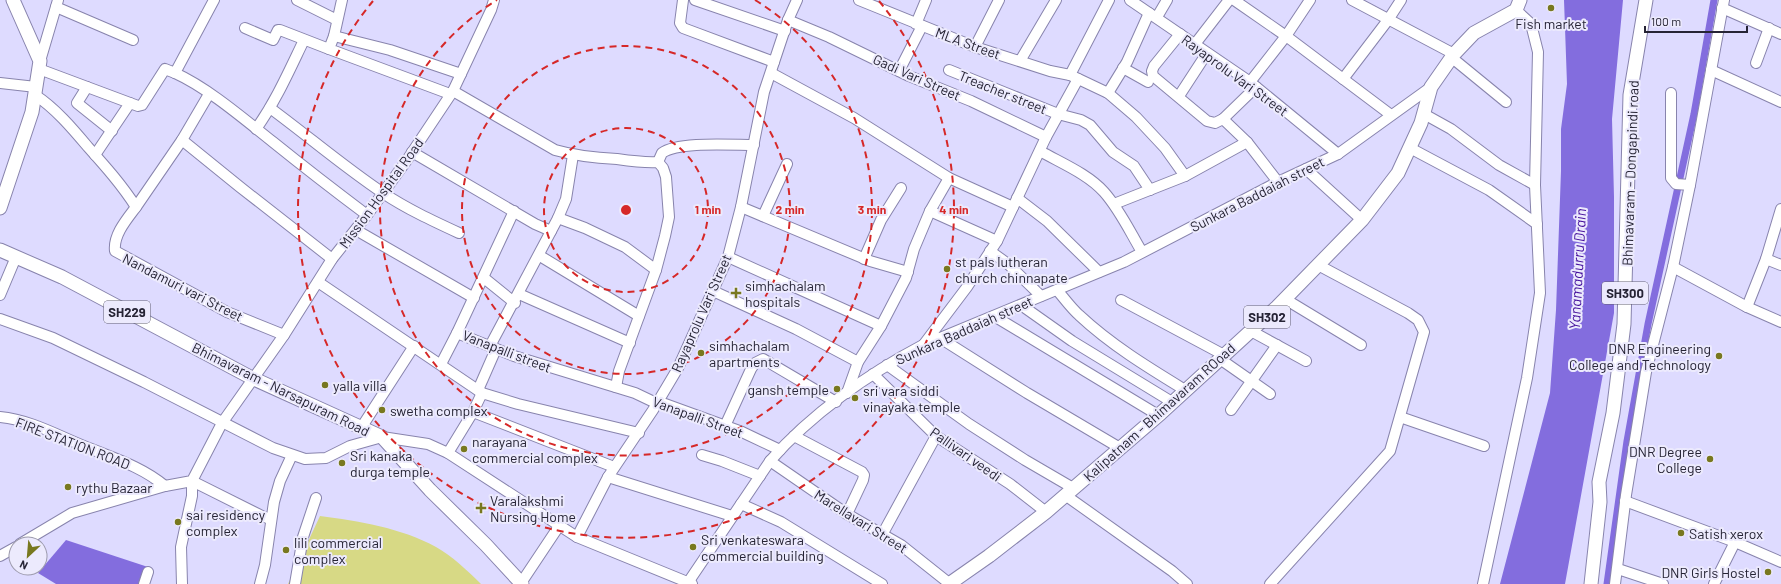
<svg xmlns="http://www.w3.org/2000/svg" width="1781" height="584" viewBox="0 0 1781 584" font-family="Barlow,sans-serif">
  <style>
    .green { fill: #d7d985 }
    .water { fill: #836dde }
    .lines { fill: none; stroke-linecap: round; stroke-linejoin: round }
    .canal { stroke: #836dde; stroke-width: 7 }
    .minor-casing { stroke: #8884ad; stroke-width: 12 }
    .major-casing { stroke: #8884ad; stroke-width: 15 }
    .minor { stroke: #fff; stroke-width: 10 }
    .major { stroke: #fff; stroke-width: 13 }
    .ring { fill: none; stroke: #d62828; stroke-width: 2; stroke-dasharray: 7 5 }
    .poi-dot { fill: #78781f; stroke: #eceafd; stroke-width: 1.5 }
    .labels { text-anchor: middle; dominant-baseline: central; stroke-width: 4; stroke-linejoin: round; paint-order: stroke }
    .shield { fill: #eceafd; stroke: #615f71; stroke-width: 1 }
    .shield-label { font-size: 13px; font-weight: bold; fill: #262435 }
    .poi-label { font-size: 14px; fill: #262435; stroke: #eceafd; text-anchor: start }
    .street-label { font-size: 14px; fill: #262435; stroke: #eceafd }
    .water-label { font-size: 15px; font-style: italic; fill: #45119c; stroke: #eceafd }
    .centre { fill: #d62828; stroke: #eceafd; stroke-width: 2 }
    .ring-label { font-size: 12px; text-anchor: middle; font-weight: bold; fill: #d62828; stroke: #eceafd; stroke-width: 4; stroke-linejoin: round; paint-order: stroke }
  </style>
  <rect width="100%" height="100%" fill="#dedbff"/>
  <path class="green" d="M320,516c38,5 82,12 116,31 15,8 33,25 45,37h-193z"/>
  <g class="water">
    <polygon points="1564,0 1623,0 1612,119 1614,197 1614,313 1565,584 1500,584 1550,393 1556,310 1561,171 1561,129 1567,84"/>
    <polygon points="66,540 148,567 142,584 56,584 38,573"/>
  </g>
  <g class="lines">
    <polyline class="canal" points="1607,584 1627,441 1648,324 1694,114 1714,0"/>
    <g class="minor-casing">
      <g id="minor">
        <path d="M214,0l-39,73c33,15 69,46 98,69 31,25 62,49 94,73"/>
        <polyline points="297,0 337,20"/>
        <polyline points="342,0 334,36 390,50 461,74"/>
        <polyline points="683,0 680,23 683,28 774,62"/>
        <polyline points="695,0 785,31"/>
        <polyline points="859,0 975,47 1050,71 1070,75 1108,93 1136,117 1165,148 1185,176"/>
        <polyline points="1130,0 1250,82 1338,154"/>
        <polyline points="1234,0 1286,36 1391,115"/>
        <polyline points="1352,0 1454,54"/>
        <polyline points="56,7 133,40"/>
        <polyline points="1722,8 1781,34"/>
        <polyline points="1157,17 1167,0"/>
        <polyline points="788,20 829,37 909,76 971,101 1046,137"/>
        <polyline points="916,24 926,0"/>
        <polyline points="245,28 273,40 278,30 280,30 329,49"/>
        <polyline points="1180,34 1154,66 1152,71 1153,76 1207,121 1215,123 1223,119 1247,142 1278,182"/>
        <polyline points="334,36 329,49 450,94"/>
        <polyline points="1195,44 1229,0"/>
        <polyline points="975,47 999,0"/>
        <polyline points="1451,57 1506,102"/>
        <polyline points="40,61 58,0"/>
        <polyline points="1020,61 1056,0"/>
        <polyline points="1756,63 1769,28"/>
        <polyline points="1123,68 1148,82"/>
        <polyline points="39,69 130,103"/>
        <polyline points="949,70 1058,114 1081,120 1090,125 1113,152 1134,166 1150,190"/>
        <polyline points="1711,70 1781,102"/>
        <polyline points="899,71 922,26"/>
        <polyline points="771,73 854,118 949,178 1013,207"/>
        <polyline points="1070,75 1109,0"/>
        <polyline points="1343,79 1388,20 1401,0"/>
        <polyline points="1250,82 1286,36 1310,0"/>
        <polyline points="0,83 36,87"/>
        <polyline points="87,87 77,103 112,131"/>
        <path d="M453,91l102,59c21,6 41,8 62,9 14,2 28,4 41,3"/>
        <polyline points="1108,93 1127,62 1149,13"/>
        <polyline points="1671,93 1671,178 1676,184 1690,185"/>
        <path d="M35,95c20,13 37,33 53,52 17,19 34,38 48,60 -9,12 -23,28 -21,44l112,61 57,23"/>
        <polyline points="1179,96 1207,53"/>
        <path d="M270,108c38,28 74,59 113,85 24,16 50,28 76,40"/>
        <polyline points="1424,114 1451,129 1499,165 1535,185"/>
        <polyline points="1223,119 1256,87"/>
        <path d="M256,129c20,-28 33,-58 48,-89"/>
        <polyline points="182,140 240,187 332,259"/>
        <polyline points="1410,148 1489,190 1537,224"/>
        <path d="M1040,151c21,12 48,23 64,41 16,18 26,40 38,60"/>
        <polyline points="412,152 535,224 551,231"/>
        <polyline points="95,155 130,103 138,106 142,105 165,69 175,73"/>
        <path d="M658,162l4,-9c16,-12 70,-8 92,-8"/>
        <polyline points="1306,169 1362,220"/>
        <polyline points="1017,198 1047,221 1099,272"/>
        <polyline points="1114,204 1185,176 1247,142"/>
        <polyline points="136,207 182,140 209,94"/>
        <polyline points="741,207 870,261 908,272"/>
        <polyline points="514,211 457,333 514,356 635,393 656,403 665,404 742,432 780,450"/>
        <polyline points="930,211 997,241"/>
        <polyline points="763,216 787,164"/>
        <polyline points="558,218 585,228 625,247 656,270"/>
        <polyline points="356,230 474,298"/>
        <polyline points="990,251 1008,264 1041,296"/>
        <polyline points="540,256 639,316"/>
        <polyline points="728,257 881,326"/>
        <polyline points="864,259 881,220 901,188"/>
        <polyline points="1766,259 1781,265"/>
        <polyline points="1673,267 1747,307 1781,322"/>
        <polyline points="484,278 515,303"/>
        <polyline points="318,282 482,393"/>
        <path d="M1057,290c7,8 14,18 22,25 32,30 70,53 106,75"/>
        <polyline points="713,291 796,329 858,362"/>
        <polyline points="519,294 630,343"/>
        <polyline points="0,295 16,257"/>
        <polyline points="1285,299 1361,345"/>
        <polyline points="1121,300 1224,355"/>
        <polyline points="1021,305 1072,341 1172,402"/>
        <polyline points="1747,307 1766,259 1781,209"/>
        <polyline points="994,316 1158,415"/>
        <polyline points="0,319 53,338 144,382 273,448 305,459 326,458 350,446 382,437 428,444 448,453 577,537 692,584"/>
        <polyline points="1251,331 1306,361"/>
        <polyline points="940,338 1027,393 1120,448"/>
        <polyline points="924,344 967,287 997,241 1046,137 1078,79"/>
        <polyline points="490,346 558,218 566,199 573,155"/>
        <polyline points="1220,359 1270,394"/>
        <polyline points="441,364 457,333"/>
        <polyline points="887,365 969,424 1025,460 1073,488"/>
        <polyline points="873,374 936,436 1010,484 1046,512"/>
        <polyline points="616,387 619,371 656,270 665,236 669,217 666,177 663,168 658,162"/>
        <polyline points="478,390 496,349"/>
        <polyline points="847,393 858,362 881,326 906,278 914,249 930,211 949,178"/>
        <polyline points="1231,410 1277,345"/>
        <polyline points="473,412 614,467"/>
        <path d="M0,417c32,3 60,20 89,31 27,11 53,19 76,38"/>
        <polyline points="1400,417 1484,446"/>
        <polyline points="725,426 751,369 755,363 763,359 836,402"/>
        <polyline points="361,428 414,346"/>
        <polyline points="794,436 862,472 864,475 863,480 847,514"/>
        <polyline points="448,453 473,412 482,393 518,404 639,433"/>
        <polyline points="702,455 722,461 760,476"/>
        <polyline points="770,461 847,514 901,545 950,584"/>
        <polyline points="608,477 732,516"/>
        <polyline points="1065,495 1172,571 1187,584"/>
        <polyline points="1625,501 1735,542"/>
        <polyline points="741,504 781,522 882,584"/>
        <polyline points="882,535 936,436"/>
        <polyline points="577,537 608,477 653,410 678,368 728,257 741,207 764,92 788,20 797,0"/>
        <polyline points="20,544 72,513 165,486 192,481 222,423 284,335 332,259 367,215 407,160 453,91 491,10 494,0"/>
        <polyline points="0,556 16,547"/>
        <polyline points="1618,569 1663,584"/>
        <polyline points="521,583 559,526"/>
        <polyline points="144,584 148,572"/>
        <polyline points="182,584 181,547 192,496 192,481 262,516 270,519"/>
        <polyline points="260,584 265,565 274,502 280,481 292,455"/>
        <polyline points="295,584 303,537 316,498"/>
        <path d="M687,584l83,-123c41,-47 98,-87 153,-116l201,-83 154,-80 60,-28 93,-67"/>
        <polyline points="1270,584 1390,451 1424,332 1418,320 1408,313 1318,265"/>
        <polyline points="1483,584 1527,378 1540,293 1535,185 1538,52 1531,24 1516,10"/>
        <polyline points="1615,584 1626,495 1646,372 1673,267 1690,185 1724,0"/>
        <polyline points="1714,584 1735,542 1781,562"/>
      </g>
    </g>
    <g class="major-casing">
      <g id="major">
        <polyline points="0,208 32,112 40,61 13,0"/>
        <polyline points="0,250 62,277 252,378 382,437 430,490 486,545 522,584"/>
        <polyline points="949,584 989,556 1046,512 1161,413 1277,307 1362,220 1398,173 1421,123 1431,87 1454,54 1474,33 1516,10 1520,0"/>
        <polyline points="1591,584 1600,502 1599,482 1613,413 1624,324 1630,95 1646,0"/>
      </g>
    </g>
    <use href="#minor" class="minor"/>
    <use href="#major" class="major"/>
  </g>
  <g class="ring">
    <circle cx="626" cy="210" r="82"/>
    <circle cx="626" cy="210" r="164"/>
    <path d="M755 0A246 246 0 1 1 497 0"/>
    <path d="M879 1A328 328 0 1 1 373 1"/>
  </g>
  <g class="poi-dot">
    <circle cx="1551" cy="8" r="4"/>
    <circle cx="947" cy="269" r="4"/>
    <path d="M734 287h4v4h4v4h-4v4h-4v-4h-4v-4h4z"/>
    <circle cx="701" cy="353" r="4"/>
    <circle cx="1719" cy="356" r="4"/>
    <circle cx="325" cy="385" r="4"/>
    <circle cx="837" cy="389" r="4"/>
    <circle cx="855" cy="398" r="4"/>
    <circle cx="382" cy="410" r="4"/>
    <circle cx="464" cy="449" r="4"/>
    <circle cx="1710" cy="459" r="4"/>
    <circle cx="342" cy="463" r="4"/>
    <circle cx="68" cy="487" r="4"/>
    <path d="M479 502h4v4h4v4h-4v4h-4v-4h-4v-4h4z"/>
    <circle cx="178" cy="522" r="4"/>
    <circle cx="1681" cy="533" r="4"/>
    <circle cx="693" cy="547" r="4"/>
    <circle cx="286" cy="550" r="4"/>
    <circle cx="1768" cy="572" r="4"/>
  </g>
  <g class="labels">
    <g class="shield">
      <rect x="1602" y="282" width="46" height="22" rx="3"/>
      <rect x="104" y="301" width="46" height="22" rx="3"/>
      <rect x="1244" y="306" width="46" height="22" rx="3"/>
    </g>
    <g class="shield-label">
      <text x="1625" y="293">SH300</text>
      <text x="127" y="312">SH229</text>
      <text x="1267" y="317">SH302</text>
    </g>
    <g class="poi-label">
      <text x="1551" y="23" text-anchor="middle">Fish market</text>
      <text x="955" y="261">st pals lutheran<tspan x="955" dy="16">church chinnapate</tspan></text>
      <text x="745" y="285">simhachalam<tspan x="745" dy="16">hospitals</tspan></text>
      <text x="709" y="345">simhachalam<tspan x="709" dy="16">apartments</tspan></text>
      <text x="1711" y="348" text-anchor="end">DNR Engineering<tspan x="1711" dy="16">College and Technology</tspan></text>
      <text x="333" y="385">yalla villa</text>
      <text x="829" y="389" text-anchor="end">gansh temple</text>
      <text x="863" y="390">sri vara siddi<tspan x="863" dy="16">vinayaka temple</tspan></text>
      <text x="390" y="410">swetha complex</text>
      <text x="472" y="441">narayana<tspan x="472" dy="16">commercial complex</tspan></text>
      <text x="1702" y="451" text-anchor="end">DNR Degree<tspan x="1702" dy="16">College</tspan></text>
      <text x="350" y="455">Sri kanaka<tspan x="350" dy="16">durga temple</tspan></text>
      <text x="76" y="487">rythu Bazaar</text>
      <text x="490" y="500">Varalakshmi<tspan x="490" dy="16">Nursing Home</tspan></text>
      <text x="186" y="514">sai residency<tspan x="186" dy="16">complex</tspan></text>
      <text x="1689" y="533">Satish xerox</text>
      <text x="701" y="539">Sri venkateswara<tspan x="701" dy="16">commercial building</tspan></text>
      <text x="294" y="542">lili commercial<tspan x="294" dy="16">complex</tspan></text>
      <text x="1760" y="572" text-anchor="end">DNR Girls Hostel</text>
    </g>
    <g class="street-label">
      <text transform="translate(968 43) rotate(20)">MLA Street</text>
      <text transform="translate(1235 75) rotate(36)">Rayaprolu Vari Street</text>
      <text transform="translate(917 77) rotate(24)">Gadi Vari Street</text>
      <text transform="translate(1003 92) rotate(22)">Treacher street</text>
      <text transform="translate(1630 173) rotate(-88)">Bhimavaram - Dongapindi road</text>
      <text transform="translate(381 193) rotate(-54)">Mission Hospital Road</text>
      <text transform="translate(1257 194) rotate(-27)">Sunkara Baddaiah street</text>
      <text transform="translate(183 287) rotate(27)">Nandamuri vari Street</text>
      <text transform="translate(701 313) rotate(-66)">Rayaprolu Vari Street</text>
      <text transform="translate(964 330) rotate(-24)">Sunkara Baddaiah street</text>
      <text transform="translate(507 351) rotate(21)">Vanapalli street</text>
      <text transform="translate(281 389) rotate(26)">Bhimavaram - Narsapuram Road</text>
      <text transform="translate(1159 412) rotate(-42)">Kalipatnam - Bhimavaram ROoad</text>
      <text transform="translate(698 417) rotate(20)">Vanapalli Street</text>
      <text transform="translate(73 443) rotate(21)">FIRE STATION ROAD</text>
      <text transform="translate(966 454) rotate(35)">Pallivari veedi</text>
      <text transform="translate(861 521) rotate(32)">Marellavari Street</text>
    </g>
    <g class="water-label">
      <text transform="translate(1577 269) rotate(-87)">Yanamadurru Drain</text>
    </g>
  </g>
  <circle cx="626" cy="210" r="6" class="centre"/>
  <g class="ring-label">
    <text x="708" y="214">1 min</text>
    <text x="790" y="214">2 min</text>
    <text x="872" y="214">3 min</text>
    <text x="954" y="214">4 min</text>
  </g>
  <g transform="translate(28 556) rotate(206)"><circle r="19" fill="#eceafd" stroke="#9d9bad"/>
  <path d="M0-3L7 15L0 10L-7 15Z" fill="#78781f"/>
  <text y="-6" font-size="11" font-weight="bold" text-anchor="middle" fill="#262435">N</text>
  </g>
  <path d="M1645 26v6h102v-6" fill="none" stroke="#262435" stroke-width="2"/>
  <text x="1651" y="26" font-size="12" fill="#262435" stroke="#eceafd" stroke-width="3" paint-order="stroke">100 m</text>
</svg>
